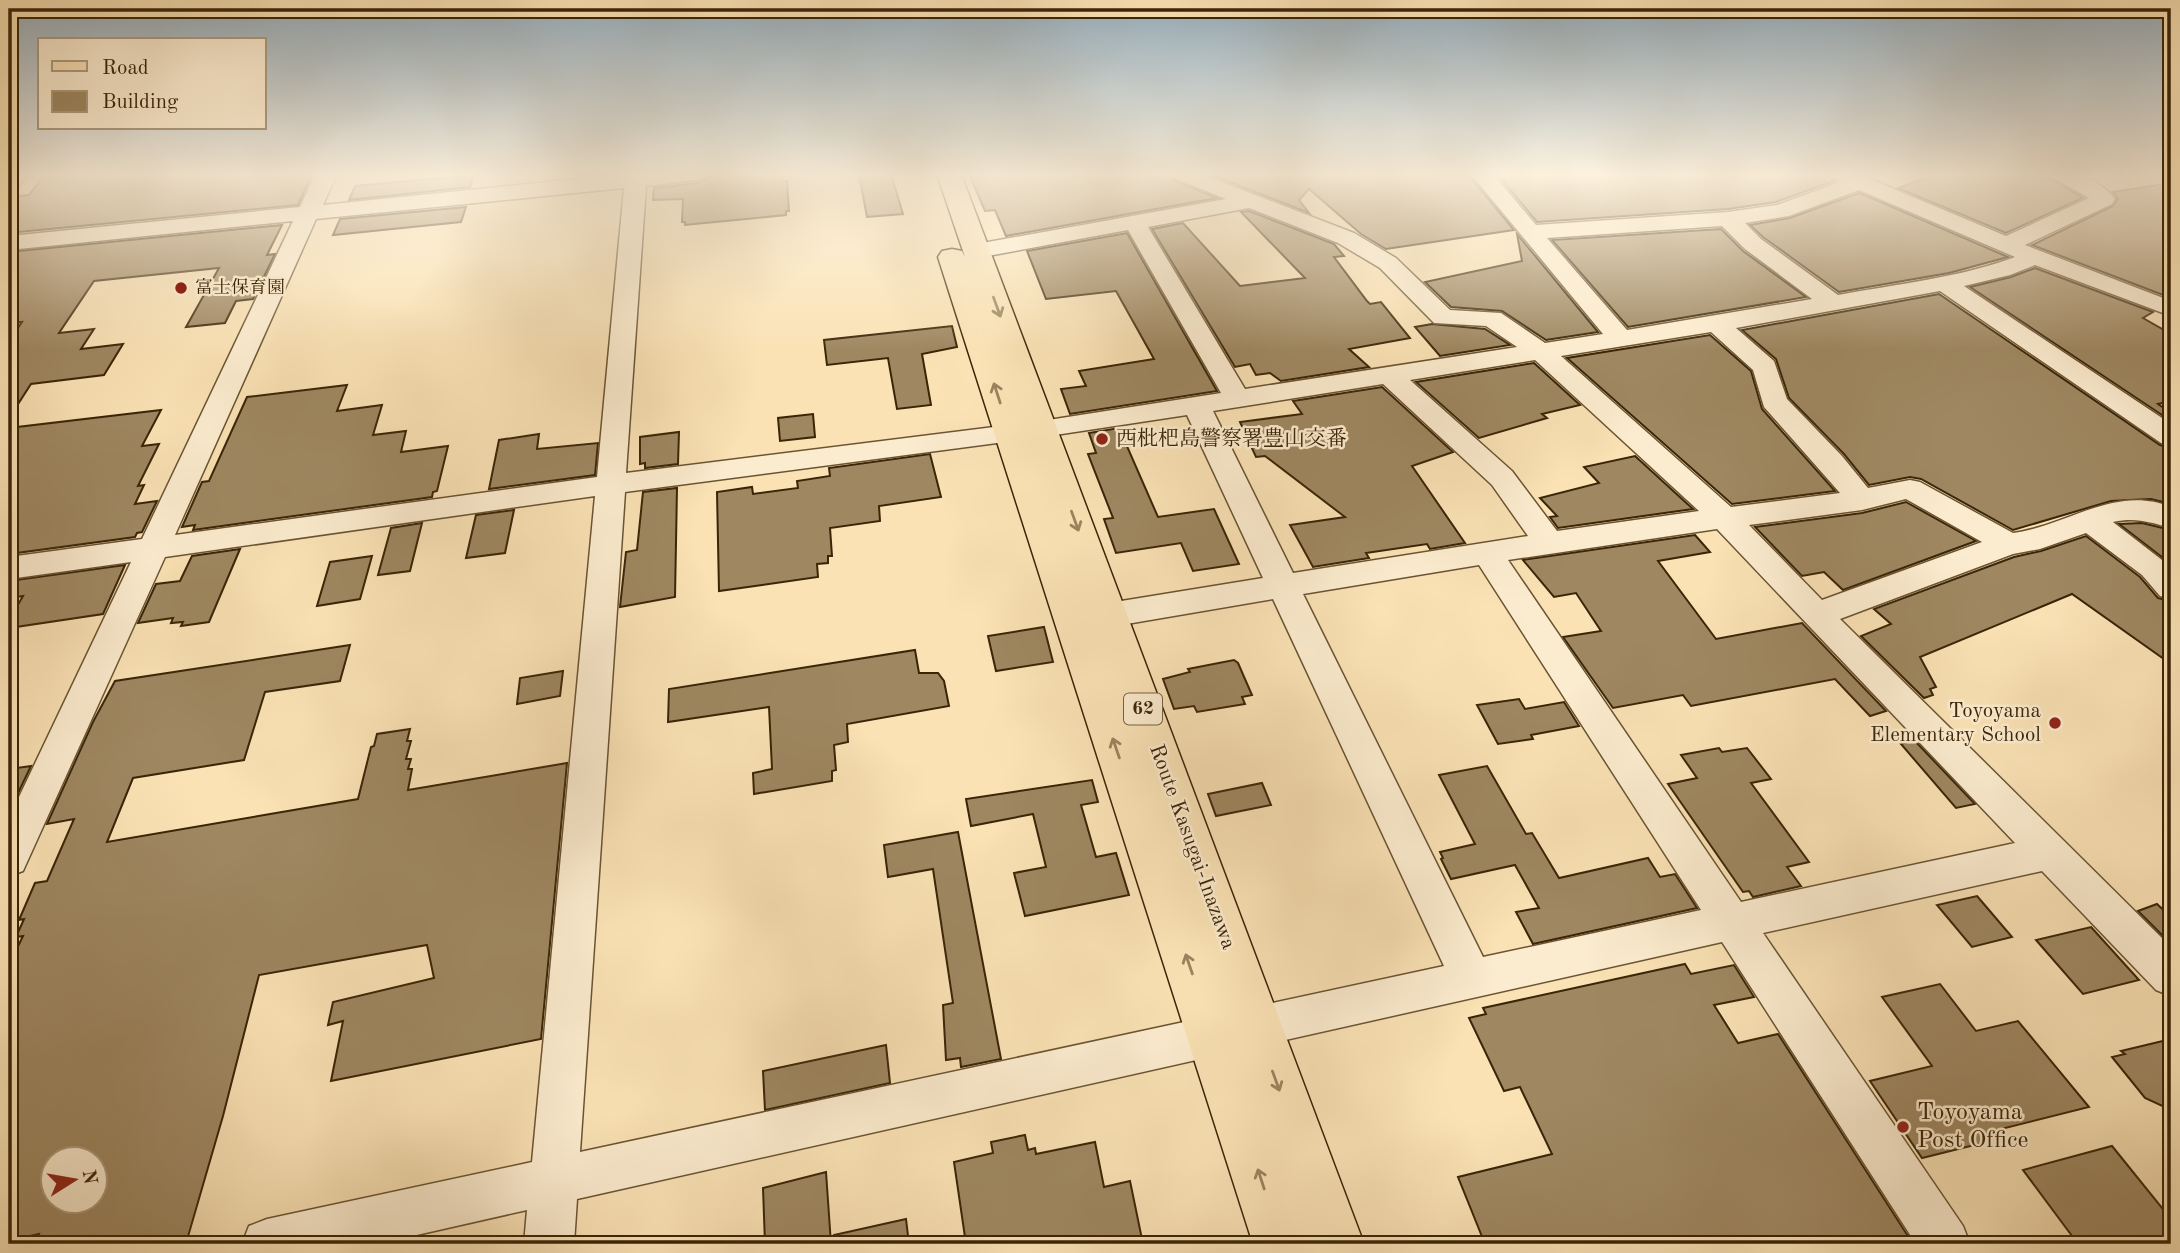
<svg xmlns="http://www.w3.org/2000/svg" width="2180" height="1253" viewBox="0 0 2180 1253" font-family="'Old Standard TT','Noto Serif JP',serif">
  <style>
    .building { fill: #9e8761; stroke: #3a2507; stroke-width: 2; fill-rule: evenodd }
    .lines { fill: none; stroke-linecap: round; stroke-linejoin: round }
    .minor-casing { stroke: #6a5432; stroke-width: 3 }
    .major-casing { stroke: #3a2507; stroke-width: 3 }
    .minor { fill: #fceccf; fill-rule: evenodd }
    .major { fill: #fae2b5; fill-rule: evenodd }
    .oneway { stroke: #9a845e }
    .poi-dot { fill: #8f2418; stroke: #fceccf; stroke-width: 2.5 }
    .labels { text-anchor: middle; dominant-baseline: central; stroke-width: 5; stroke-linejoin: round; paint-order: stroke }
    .far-poi-label { font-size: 18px; fill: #3a2507; stroke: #fceccf; text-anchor: start }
    .shield { fill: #fceccf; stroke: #746143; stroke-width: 2 }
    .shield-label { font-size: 19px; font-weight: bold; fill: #3a2507 }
    .poi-label { font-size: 21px; fill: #3a2507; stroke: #fceccf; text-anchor: start }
    .street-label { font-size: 21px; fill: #3a2507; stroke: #fceccf }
    .near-poi-label { font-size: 24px; fill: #3a2507; stroke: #fceccf; text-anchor: start }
  </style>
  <rect width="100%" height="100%" fill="#fae2b5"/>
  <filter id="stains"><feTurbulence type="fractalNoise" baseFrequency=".00286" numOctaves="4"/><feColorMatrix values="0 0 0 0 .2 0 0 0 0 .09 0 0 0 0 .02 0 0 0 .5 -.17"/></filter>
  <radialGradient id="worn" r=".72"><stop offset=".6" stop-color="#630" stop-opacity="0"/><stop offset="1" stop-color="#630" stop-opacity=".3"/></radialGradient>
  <g class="building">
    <polygon points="45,174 312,174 298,205 9,233 9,197 29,195"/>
    <polygon points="710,174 749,174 749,177 781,174 782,181 787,181 789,211 786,211 786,215 685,225 685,222 682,222 683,199 653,200 654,188 698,183 706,180"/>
    <polygon points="859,174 891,174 903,214 867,217"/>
    <polygon points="969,174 1169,174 1173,180 1217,198 1006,236 995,210 985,211"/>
    <polygon points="1209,174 1468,174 1514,230 1386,249 1361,234 1309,189 1299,200 1309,213"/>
    <polygon points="1497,174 1826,174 1834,181 1776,202 1728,209 1537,222"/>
    <polygon points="1937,174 2049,175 2053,180 2083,198 2006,233 1898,188"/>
    <polygon points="474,175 470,187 349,200 355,186"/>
    <polygon points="2171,183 2171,298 2032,245 2113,206 2118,199 2113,192"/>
    <polygon points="1859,193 1869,197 2008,257 1949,273 1839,292 1763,237 1750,225 1790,218"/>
    <polygon points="466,207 461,222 333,235 340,219"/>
    <polygon points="1249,211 1334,244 1344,256 1334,257 1367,301 1370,304 1381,302 1410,338 1349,349 1369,367 1281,381 1270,373 1256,375 1250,364 1235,367 1152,229 1183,223 1240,286 1305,278 1241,212"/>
    <polygon points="282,225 267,255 275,254 253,299 236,301 225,323 186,327 219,268 94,281 59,333 94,329 81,349 123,344 104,375 31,384 9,418 9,341 22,322 9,323 9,252"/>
    <polygon points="1721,229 1743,251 1806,297 1628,327 1552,240"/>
    <polygon points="1127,233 1217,391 1070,414 1061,389 1086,386 1079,371 1154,359 1116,291 1046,299 1027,251"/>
    <polygon points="1517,234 1598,332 1546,340 1502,311 1451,307 1425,282 1522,261"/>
    <polygon points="2035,268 2153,312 2143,318 2171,334 2171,401 2158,404 2171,413 2171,421 1970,287 2011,277"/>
    <polygon points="1939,294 2160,445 2171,448 2171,504 2151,499 2111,501 2013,530 1921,479 1910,477 1869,485 1844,454 1789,398 1776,359 1742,330"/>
    <polygon points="1432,324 1485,329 1510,345 1440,356 1415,327"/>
    <polygon points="952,326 957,347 922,354 931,405 897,409 888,358 827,365 824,340"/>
    <polygon points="1710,335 1751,371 1762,409 1835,491 1732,504 1567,358"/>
    <polygon points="1534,363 1580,405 1542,414 1547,418 1479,438 1416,382"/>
    <polygon points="347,385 337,411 382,405 373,435 406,431 401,452 448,446 437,491 433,492 432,497 193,530 195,525 182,527 202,482 209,481 247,397"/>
    <polygon points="1382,387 1453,452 1412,466 1465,543 1430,549 1427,544 1366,553 1369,558 1313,567 1290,525 1345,517 1265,456 1256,457 1240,422 1302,414 1293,401"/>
    <polygon points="161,410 142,446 159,444 138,486 144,485 135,504 157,501 142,532 137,533 135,537 9,554 9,428"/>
    <polygon points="813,414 815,437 780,441 778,418"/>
    <polygon points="1119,428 1158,517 1214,509 1239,564 1193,571 1181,543 1116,553 1104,519 1113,518 1088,454 1096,453 1089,433"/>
    <polygon points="679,432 678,464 645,468 645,463 640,464 640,437"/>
    <polygon points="539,434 537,449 598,443 595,475 489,489 499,440"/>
    <polygon points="930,454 941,497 879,506 880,521 830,528 832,556 828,556 828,563 817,564 818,577 719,591 717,492 752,487 753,494 798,488 797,481 830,476 829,468"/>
    <polygon points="1635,456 1693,509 1558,528 1550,517 1557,516 1540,498 1599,483 1584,467"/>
    <polygon points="677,488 675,597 620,607 626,552 637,550 643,492"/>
    <polygon points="1906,502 1976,541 1843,590 1824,572 1802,576 1755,527 1862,513"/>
    <polygon points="514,510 505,553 466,558 476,515"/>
    <polygon points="422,523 410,571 378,575 391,528"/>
    <polygon points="2142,523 2171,530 2171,564 2119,524"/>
    <polygon points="1695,535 1710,552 1658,561 1716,639 1802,623 1886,711 1870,716 1835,679 1691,706 1683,695 1613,708 1563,637 1601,631 1576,593 1554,597 1523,560"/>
    <polygon points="2086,536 2140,577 2158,598 2171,601 2171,664 2072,594 1920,657 1936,687 1930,689 1933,695 1924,698 1861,636 1891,624 1874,609 2014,557 2041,551"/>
    <polygon points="240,549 209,622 181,626 183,622 171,623 173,618 138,623 156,584 180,581 192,556"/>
    <polygon points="372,556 360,599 317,606 330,562"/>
    <polygon points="125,565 103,614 9,628 9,620 23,596 9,598 9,581"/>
    <polygon points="1044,627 1053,662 996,671 988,636"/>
    <path d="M350,645l-10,36 -75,11 -21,68 -111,18 -26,64 251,-43 13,-52 3,-1 3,-12 33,-5 -3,12h4l-5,18h5l-3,10h4l-4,21 159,-27 -26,276 -210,42 12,-60 -15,4 5,-23 101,-24 -7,-33 -168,30 -36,141 -36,124 -20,4h-129l3,-8 -3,1 1,-3 -30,7v-276l14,-29 -7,1 8,-18 -5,1 16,-37 12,-2 27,-62 -27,5 46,-102 22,-41zM52,1158h42v42h-42z"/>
    <polygon points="915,650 919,673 938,673 944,681 949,706 847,724 848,742 834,745 836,770 832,771 832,781 754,794 753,773 772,769 769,707 668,722 669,689"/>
    <polygon points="1234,660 1238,663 1252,695 1242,697 1245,704 1197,712 1194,706 1174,709 1163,679 1190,672 1188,669"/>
    <polygon points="563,671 560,696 517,704 520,678"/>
    <polygon points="1519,699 1525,709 1564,702 1579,726 1531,735 1533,739 1498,744 1477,705"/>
    <polygon points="1914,740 1975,804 1956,808 1901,744"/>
    <polygon points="1719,748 1722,752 1747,748 1771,779 1751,783 1809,862 1787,867 1801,886 1753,897 1749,891 1743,892 1668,784 1697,778 1681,755"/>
    <polygon points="31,766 9,812 9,769"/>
    <polygon points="1487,766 1526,834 1532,833 1559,878 1648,858 1660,877 1675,874 1697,908 1533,944 1516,912 1539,908 1515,865 1451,879 1441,859 1443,858 1440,852 1475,844 1439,775"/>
    <polygon points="1092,780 1098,802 1081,805 1096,857 1116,853 1129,895 1025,916 1014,873 1046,867 1033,814 971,826 966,799"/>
    <polygon points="1262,783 1271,805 1216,816 1208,794"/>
    <polygon points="958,832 1001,1059 961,1067 960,1058 946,1060 943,1005 953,1003 933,869 888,877 884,845"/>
    <polygon points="1977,896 2012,937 1972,947 1937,905"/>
    <polygon points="2157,904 2171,917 2171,944 2138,911"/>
    <polygon points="2091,927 2139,980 2083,994 2036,940"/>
    <polygon points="1685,964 1691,974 1734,965 1754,997 1714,1005 1738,1043 1778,1034 1913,1244 1485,1244 1458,1177 1552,1154 1520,1087 1504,1091 1469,1018 1486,1014 1483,1008"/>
    <polygon points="1940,984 1976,1031 2018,1021 2089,1107 1985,1133 1991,1141 1922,1158 1870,1081 1932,1066 1882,997"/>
    <polygon points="2171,1039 2171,1110 2145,1098 2112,1057 2125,1054 2121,1051"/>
    <polygon points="886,1045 890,1083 765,1110 763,1071"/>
    <polygon points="1025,1135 1028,1150 1035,1148 1036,1154 1095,1142 1104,1187 1130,1181 1143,1244 966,1244 954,1162 993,1153 991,1142"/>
    <polygon points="2112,1146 2171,1219 2171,1244 2078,1244 2023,1170"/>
    <polygon points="826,1172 831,1244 765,1244 763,1188"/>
    <polygon points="906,1219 909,1244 835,1244 834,1235"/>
  </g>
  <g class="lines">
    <g class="minor-casing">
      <g id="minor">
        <polygon points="9,174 27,174 17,189 9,190"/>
        <path d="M315,174h22l-14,31 302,-31h82l-3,4 -7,2 -51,6 -20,287 416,-52 179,-28 -93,-163 -151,28 -8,-2 -4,-5 4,-5 8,-2 249,-45 -52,-21 -3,-4h30l153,59 42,25 54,52 51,3 44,30 58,-9 -132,-160h22l43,51 192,-13 49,-7 63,-23 -11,-8h29l148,62 83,-38 -35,-20 -3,-4c23,0 49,4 64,25l-3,5 -87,41 146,56v15l-136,-51 -25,10 -46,11 207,138v22l-10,-3 -221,-152 -204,37 38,33 13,38 55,57 26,32 42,-8 10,2 93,51c54,-7 103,-49 158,-26v21c-22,-6 -35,-11 -58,-6l58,45v32l-11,-3 -18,-21 -56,-42 -46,16 -27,5 -173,65 331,328v49l-15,-6 -114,-119 -279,62 200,293 7,18h-54l-194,-302 -1145,257 -3,45h-50l3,-34 -150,34h-135l7,-18 18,-7 265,-57 63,-666 -430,61 -142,314 -14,5v-58l122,-256 -122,17v-22l133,-18 151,-318 -284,29v-14l291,-29zM624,188l-27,289 -422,58 141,-316zM1859,190l156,67c-56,21 -119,27 -177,38l-77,-56 -16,-16 44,-7zM1249,208l89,35 42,25 54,55 52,3 31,21 -272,42 -97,-162zM1722,226l23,23 67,50 -185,31 -80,-92zM1711,332l42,38 11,37 76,86 -109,14 -170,-151zM1535,360l164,151 -142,20 -45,-60 -102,-91zM1383,384l109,101 36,51 -235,37 -80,-162zM1187,415l76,163 -154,25 -12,4 -4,8 4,8 12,4 164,-28 171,367 -864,186 45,-660 417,-55zM1906,499l76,43 -160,58 -73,-75 113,-15zM1717,529l298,314 -274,59 -233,-342zM1479,565l222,345 -218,47 -180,-363z"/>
      </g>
    </g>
    <g class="major-casing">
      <polygon id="major" points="937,174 961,174 1364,1244 1253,1244 938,257 942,251 952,249 962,251 965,257"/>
    </g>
    <use href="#minor" class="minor"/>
    <use href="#major" class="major"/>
  </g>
  <defs><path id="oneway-shaft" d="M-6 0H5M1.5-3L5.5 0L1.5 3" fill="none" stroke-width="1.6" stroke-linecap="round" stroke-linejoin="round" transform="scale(1.75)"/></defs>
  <g class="oneway">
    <use href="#oneway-shaft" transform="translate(997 307) rotate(70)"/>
    <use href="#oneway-shaft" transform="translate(997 393) rotate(-108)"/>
    <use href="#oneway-shaft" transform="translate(1075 521) rotate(70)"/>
    <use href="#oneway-shaft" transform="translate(1116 748) rotate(-109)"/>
    <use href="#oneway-shaft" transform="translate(1189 964) rotate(-109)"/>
    <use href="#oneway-shaft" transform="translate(1276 1081) rotate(70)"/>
    <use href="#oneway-shaft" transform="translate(1261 1179) rotate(-108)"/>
  </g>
  <linearGradient id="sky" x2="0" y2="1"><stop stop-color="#95adbc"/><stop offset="0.5" stop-color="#fdf2de"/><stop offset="1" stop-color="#fdf2de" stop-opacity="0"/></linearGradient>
  <rect width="2180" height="350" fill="url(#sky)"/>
  <g class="poi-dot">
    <circle cx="181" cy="288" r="7"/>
    <circle cx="1102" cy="439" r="7"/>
    <circle cx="2055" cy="723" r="7"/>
    <circle cx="1903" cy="1127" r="7"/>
  </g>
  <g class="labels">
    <g class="far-poi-label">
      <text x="195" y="288">富士保育園</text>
    </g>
    <rect class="shield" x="1124" y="693.5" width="38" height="31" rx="5"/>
    <g class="shield-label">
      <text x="1143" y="709">62</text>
    </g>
    <g class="poi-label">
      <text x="1116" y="439">西枇杷島警察署豊山交番</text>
      <text x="2041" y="711" text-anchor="end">Toyoyama<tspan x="2041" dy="24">Elementary School</tspan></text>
    </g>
    <g class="street-label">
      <text transform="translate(1192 847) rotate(70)">Route Kasugai-Inazawa</text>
    </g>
    <g class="near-poi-label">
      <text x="1917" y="1113">Toyoyama<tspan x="1917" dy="28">Post Office</tspan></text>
    </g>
  </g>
  <rect width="2180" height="1253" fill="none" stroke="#fae2b5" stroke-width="35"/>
  <rect x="10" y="10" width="2159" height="1232" fill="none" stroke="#3a2507" stroke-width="3.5"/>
  <rect x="18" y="18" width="2145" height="1218" fill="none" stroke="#3a2507" stroke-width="2"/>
  <rect x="38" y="38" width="228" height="91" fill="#fceccf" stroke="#ae9c7f" stroke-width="2"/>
  <rect x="52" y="61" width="35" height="10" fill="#fae2b5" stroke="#ae9c7f" stroke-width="2"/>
  <text x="102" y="74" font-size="21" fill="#3a2507">Road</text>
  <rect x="52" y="91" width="35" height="21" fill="#9e8761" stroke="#ae9c7f" stroke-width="2"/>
  <text x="102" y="108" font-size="21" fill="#3a2507">Building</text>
  <g transform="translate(74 1180) rotate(79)"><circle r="33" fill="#fceccf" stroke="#ae9c7f" stroke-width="2"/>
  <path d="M0-5L12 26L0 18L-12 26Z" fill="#8f2418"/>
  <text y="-10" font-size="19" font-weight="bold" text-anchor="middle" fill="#3a2507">N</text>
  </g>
  <rect width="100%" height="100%" filter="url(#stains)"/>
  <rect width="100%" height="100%" fill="url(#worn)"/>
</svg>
